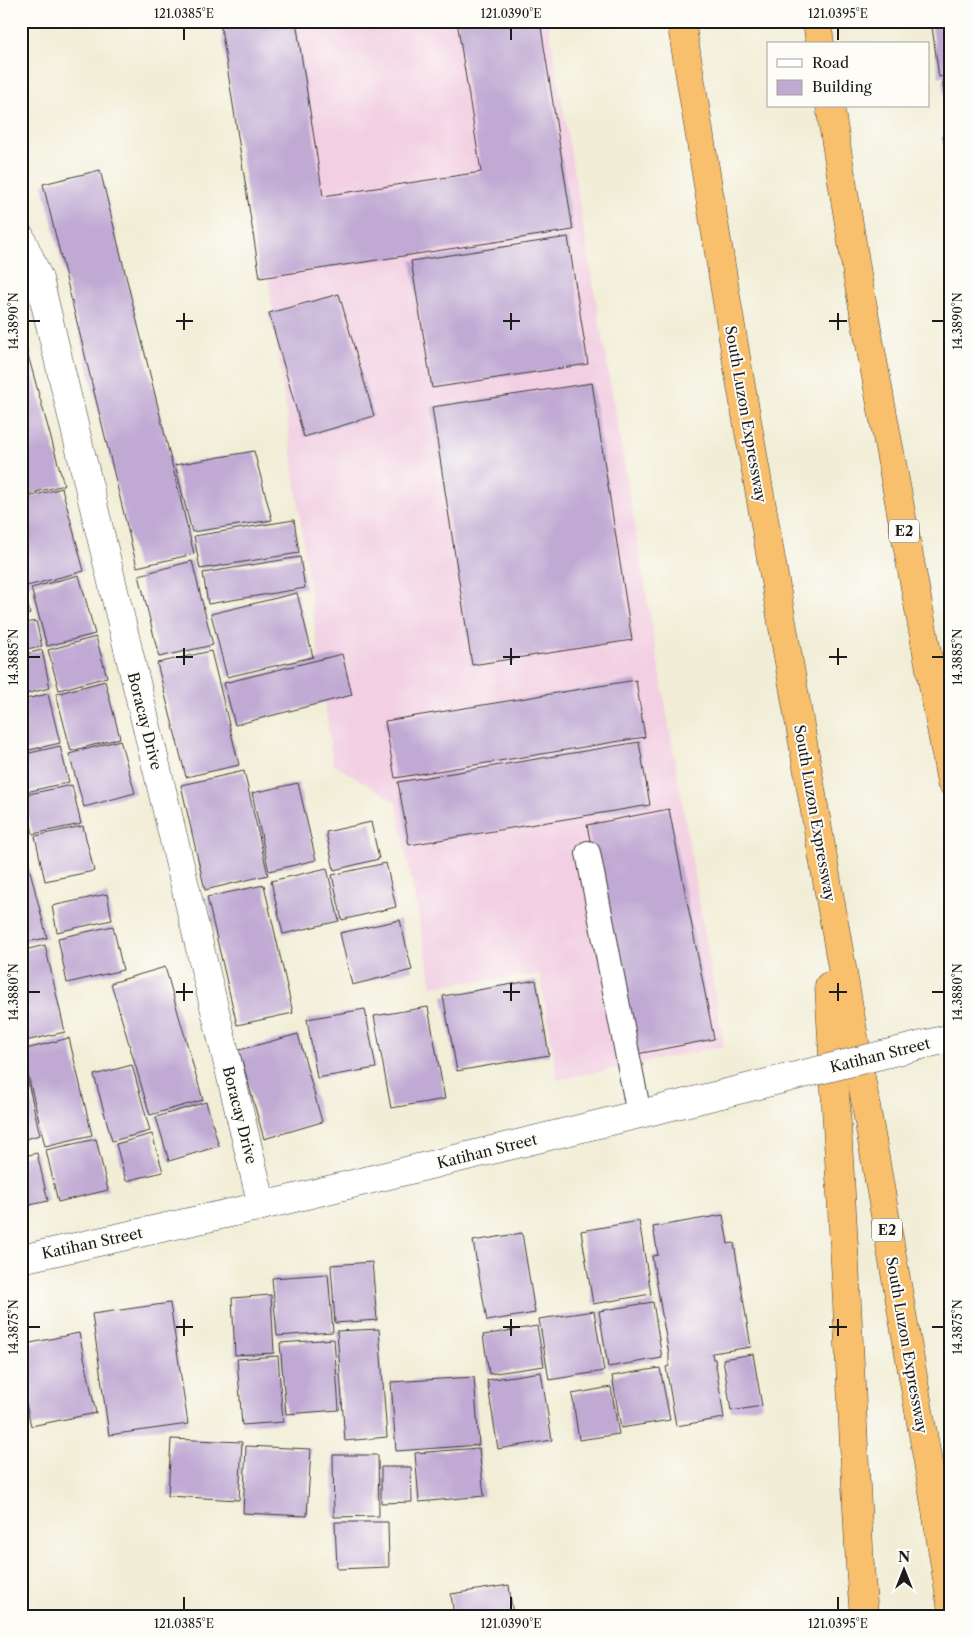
<svg xmlns="http://www.w3.org/2000/svg" width="972" height="1637" viewBox="0 0 972 1637" font-family="'Libre Caslon Text',serif">
  <style>
    .built { fill: #f2cfe2 }
    .building { fill: #c0a9d3 }
    .lines { fill: none; stroke-linecap: round; stroke-linejoin: round }
    .service-casing { stroke: #3c3b38; stroke-width: 26 }
    .minor-casing { stroke: #3c3b38; stroke-width: 29 }
    .tertiary-casing { stroke: #3c3b38; stroke-width: 29 }
    .motorway-casing { stroke: #3c3b38; stroke-width: 29 }
    .service { stroke: #fff; stroke-width: 24 }
    .minor { stroke: #fff; stroke-width: 28 }
    .tertiary { stroke: #fff; stroke-width: 28 }
    .motorway { stroke: #f8bf6c; stroke-width: 28 }
    .tertiary-bridge-casing { stroke: #3c3b38; stroke-width: 29; stroke-linecap: butt }
    .tertiary-bridge { stroke: #fff; stroke-width: 28 }
    .ticks { fill: none; stroke: #1c1c1c; stroke-width: 2 }
    .labels { text-anchor: middle; dominant-baseline: central; stroke-width: 4; stroke-linejoin: round; paint-order: stroke }
    .shield { fill: #fdfcf7; stroke: #605f5e; stroke-width: 1 }
    .shield-label { font-size: 14px; font-weight: bold; fill: #1c1c1c }
    .street-label { font-size: 15px; fill: #1c1c1c; stroke: #fdfcf7 }
    .neatline { fill: none; stroke: #1c1c1c; stroke-width: 2 }
    .ticks-label { font-size: 12px; text-anchor: middle; fill: #1c1c1c }
  </style>
  <rect width="100%" height="100%" fill="#fdfcf7"/>
  <filter id="ink" filterUnits="userSpaceOnUse"><feTurbulence type="fractalNoise" baseFrequency=".02" numOctaves="2"/><feDisplacementMap in="SourceGraphic" scale="10" xChannelSelector="R" yChannelSelector="G"/><feConvolveMatrix kernelMatrix="1 2 1 2 8 2 1 2 1" color-interpolation-filters="sRGB"/></filter>
  <filter id="wash" filterUnits="userSpaceOnUse"><feTurbulence type="fractalNoise" baseFrequency=".0096" numOctaves="4" result="noise"/><feDisplacementMap in="SourceGraphic" scale="20" xChannelSelector="R" yChannelSelector="G"/><feGaussianBlur stdDeviation="1.12" result="paint"/><feColorMatrix in="noise" values="0 0 0 0 0 0 0 0 0 0 0 0 0 0 0 0 0 1.4 0 .05"/><feComposite in="paint" operator="in"/></filter>
  <g filter="url(#wash)">
    <rect width="100%" height="100%" fill="#f1edd6"/>
    <polygon class="built" points="234,21 548,21 724,1046 558,1080 540,974 432,986 396,802 333,764"/>
    <g id="blocks">
      <g class="building">
        <polygon points="220,21 296,21 323,196 481,172 457,21 540,21 573,230 260,278"/>
        <polygon points="951,25 951,75 939,77 932,27"/>
        <polygon points="951,79 951,128 950,128 942,80"/>
        <polygon points="951,134 951,181 950,181 943,135"/>
        <polygon points="100,170 194,554 137,567 43,184"/>
        <polygon points="568,237 588,364 432,388 411,261"/>
        <polygon points="339,294 374,416 304,437 269,313"/>
        <polygon points="21,330 64,485 21,496"/>
        <polygon points="592,383 632,640 472,665 432,407"/>
        <polygon points="254,451 272,520 192,532 175,465"/>
        <polygon points="62,488 84,571 27,586 21,565 21,499"/>
        <polygon points="294,520 299,553 200,569 194,536"/>
        <polygon points="300,557 305,588 208,604 203,573"/>
        <polygon points="192,561 213,645 159,657 139,575"/>
        <polygon points="79,575 95,634 47,646 31,588"/>
        <polygon points="21,577 30,614 21,616"/>
        <polygon points="297,593 313,657 227,677 211,614"/>
        <polygon points="36,621 42,646 21,650 21,624"/>
        <polygon points="96,637 107,677 59,690 48,650"/>
        <polygon points="42,650 50,688 21,695 21,655"/>
        <polygon points="211,651 239,765 186,777 157,663"/>
        <polygon points="342,654 352,695 235,725 224,683"/>
        <polygon points="636,680 645,737 395,778 385,721"/>
        <polygon points="105,681 120,738 71,751 56,694"/>
        <polygon points="48,694 60,743 21,752 21,700"/>
        <polygon points="120,740 135,793 84,807 69,754"/>
        <polygon points="639,742 650,805 409,845 398,782"/>
        <polygon points="60,746 69,782 22,793 21,755"/>
        <polygon points="244,771 268,875 205,890 181,785"/>
        <polygon points="298,783 316,860 269,871 252,793"/>
        <polygon points="72,785 81,824 33,834 24,795"/>
        <polygon points="669,809 714,1039 632,1055 587,825"/>
        <polygon points="371,822 379,859 334,870 326,832"/>
        <polygon points="83,826 94,871 45,881 35,836"/>
        <polygon points="21,835 47,938 21,943"/>
        <polygon points="386,863 396,907 342,920 332,875"/>
        <polygon points="327,868 339,921 283,934 271,881"/>
        <polygon points="264,885 293,1013 237,1025 207,897"/>
        <polygon points="107,894 112,920 57,932 52,906"/>
        <polygon points="400,920 412,970 352,985 340,933"/>
        <polygon points="113,926 123,970 67,983 58,938"/>
        <polygon points="45,945 65,1032 21,1042 21,951"/>
        <polygon points="165,967 203,1100 150,1115 111,983"/>
        <polygon points="536,980 549,1055 457,1071 443,996"/>
        <polygon points="428,1007 445,1099 391,1108 374,1016"/>
        <polygon points="365,1009 376,1068 317,1078 307,1019"/>
        <polygon points="298,1034 322,1122 264,1139 239,1050"/>
        <polygon points="69,1038 92,1135 45,1146 22,1050"/>
        <polygon points="132,1065 150,1131 112,1141 94,1075"/>
        <polygon points="26,1074 40,1135 21,1140 21,1075"/>
        <polygon points="206,1102 219,1146 169,1161 156,1117"/>
        <polygon points="152,1134 163,1172 126,1181 116,1144"/>
        <polygon points="96,1139 108,1190 58,1202 46,1150"/>
        <polygon points="37,1153 48,1201 21,1207 21,1157"/>
        <polygon points="723,1215 728,1244 734,1243 751,1347 712,1353 713,1359 715,1359 724,1418 676,1426 666,1367 669,1366 669,1355 652,1256 658,1255 653,1227"/>
        <polygon points="639,1221 651,1294 593,1304 581,1231"/>
        <polygon points="522,1233 535,1313 487,1321 473,1241"/>
        <polygon points="372,1262 377,1320 335,1323 331,1265"/>
        <polygon points="328,1274 333,1332 277,1336 272,1278"/>
        <polygon points="271,1295 274,1353 235,1355 232,1298"/>
        <polygon points="653,1302 662,1358 608,1367 599,1311"/>
        <polygon points="170,1303 188,1424 109,1435 92,1314"/>
        <polygon points="594,1311 604,1371 549,1380 539,1319"/>
        <polygon points="537,1326 544,1366 489,1374 483,1335"/>
        <polygon points="379,1329 387,1437 345,1441 337,1331"/>
        <polygon points="79,1333 96,1413 31,1426 21,1381 21,1345"/>
        <polygon points="334,1339 339,1410 286,1414 280,1343"/>
        <polygon points="753,1354 762,1406 731,1411 723,1359"/>
        <polygon points="278,1356 283,1422 242,1425 237,1359"/>
        <polygon points="660,1368 670,1420 621,1428 612,1376"/>
        <polygon points="541,1372 552,1440 498,1449 487,1380"/>
        <polygon points="474,1377 479,1445 396,1451 391,1382"/>
        <polygon points="611,1387 619,1434 579,1440 572,1394"/>
        <polygon points="171,1439 242,1442 239,1500 168,1496"/>
        <polygon points="246,1446 311,1449 307,1516 243,1513"/>
        <polygon points="479,1448 484,1496 419,1502 415,1453"/>
        <polygon points="333,1455 378,1455 379,1516 334,1517"/>
        <polygon points="381,1467 411,1467 412,1502 381,1503"/>
        <polygon points="335,1522 388,1522 389,1567 337,1569"/>
        <polygon points="509,1585 513,1616 454,1616 451,1594"/>
      </g>
    </g>
  </g>
  <g filter="url(#ink)">
    <use href="#blocks" fill-opacity="0" stroke="#3c3b38" stroke-width="1"/>
    <g class="lines">
      <g class="service-casing">
        <polyline id="service" points="588,853 639,1114"/>
      </g>
      <g class="minor-casing">
        <polyline id="minor" points="21,238 39,279 262,1206"/>
      </g>
      <g class="tertiary-casing">
        <polyline id="tertiary" points="21,1259 262,1206 722,1094"/>
      </g>
      <g class="motorway-casing">
        <g id="motorway">
          <polyline points="681,21 736,357 932,1486 951,1604"/>
          <polyline points="817,21 820,44"/>
          <polyline points="830,106 858,280 951,782"/>
          <polyline points="829,986 845,1263 860,1567 864,1616"/>
        </g>
      </g>
      <use href="#service" class="service"/>
      <use href="#minor" class="minor"/>
      <use href="#tertiary" class="tertiary"/>
      <use href="#motorway" class="motorway"/>
      <g class="tertiary-bridge-casing">
        <polyline id="tertiary-bridge" points="722,1094 951,1038"/>
      </g>
      <use href="#tertiary-bridge" class="tertiary-bridge"/>
    </g>
  </g>
  <path class="ticks" d="M184,28v12M511,28v12M838,28v12M184,313v17M511,313v17M838,313v17M28,321h12M176,321h17M503,321h17M829,321h18M932,321h12M184,648v17M511,648v17M838,648v17M28,657h12M176,657h17M503,657h17M829,657h18M932,657h12M184,983v18M511,983v18M838,983v18M28,992h12M176,992h17M503,992h17M829,992h18M932,992h12M184,1319v17M511,1319v17M838,1319v17M28,1327h12M176,1327h17M503,1327h17M829,1327h18M932,1327h12M184,1597v13M511,1597v13M838,1597v13"/>
  <g class="labels">
    <g class="shield">
      <rect x="889" y="519.5" width="30" height="23" rx="4"/>
      <rect x="872" y="1218.5" width="30" height="23" rx="4"/>
    </g>
    <g class="shield-label">
      <text x="904" y="531">E2</text>
      <text x="887" y="1230">E2</text>
    </g>
    <g class="street-label">
      <text transform="translate(746 414) rotate(80)">South Luzon Expressway</text>
      <text transform="translate(145 721) rotate(76)">Boracay Drive</text>
      <text transform="translate(815 813) rotate(80)">South Luzon Expressway</text>
      <text transform="translate(880 1055) rotate(-14)">Katihan Street</text>
      <text transform="translate(240 1115) rotate(76)">Boracay Drive</text>
      <text transform="translate(487 1151) rotate(-14)">Katihan Street</text>
      <text transform="translate(92 1243) rotate(-12)">Katihan Street</text>
      <text transform="translate(907 1345) rotate(80)">South Luzon Expressway</text>
    </g>
  </g>
  <rect width="972" height="1637" fill="none" stroke="#fdfcf7" stroke-width="55"/>
  <rect x="767" y="42" width="162" height="65" fill="#fdfcf7" stroke="#a3a29f"/>
  <rect x="777" y="59" width="25" height="8" fill="#ffffff" stroke="#a3a29f"/>
  <text x="812" y="68" font-size="15" fill="#1c1c1c">Road</text>
  <rect x="777" y="80" width="25" height="15" fill="#c0a9d3" stroke="#a3a29f"/>
  <text x="812" y="92" font-size="15" fill="#1c1c1c">Building</text>
  <g transform="translate(904 1570)" stroke="#fdfcf7" stroke-width="4" paint-order="stroke">
  <path d="M0-4L9 19L0 12L-9 19Z" fill="#1c1c1c"/>
  <text y="-8" font-size="14" font-weight="bold" text-anchor="middle" fill="#1c1c1c">N</text>
  </g>
  <rect x="28" y="28" width="916" height="1582" class="neatline"/>
  <g class="ticks-label">
    <text x="184" y="18">121.0385°E</text>
    <text x="511" y="18">121.0390°E</text>
    <text x="838" y="18">121.0395°E</text>
    <text transform="translate(14 321) rotate(-90)" y="4">14.3890°N</text>
    <text transform="translate(958 321) rotate(-90)" y="4">14.3890°N</text>
    <text transform="translate(14 657) rotate(-90)" y="4">14.3885°N</text>
    <text transform="translate(958 657) rotate(-90)" y="4">14.3885°N</text>
    <text transform="translate(14 992) rotate(-90)" y="4">14.3880°N</text>
    <text transform="translate(958 992) rotate(-90)" y="4">14.3880°N</text>
    <text transform="translate(14 1327) rotate(-90)" y="4">14.3875°N</text>
    <text transform="translate(958 1327) rotate(-90)" y="4">14.3875°N</text>
    <text x="184" y="1628">121.0385°E</text>
    <text x="511" y="1628">121.0390°E</text>
    <text x="838" y="1628">121.0395°E</text>
  </g>
</svg>
